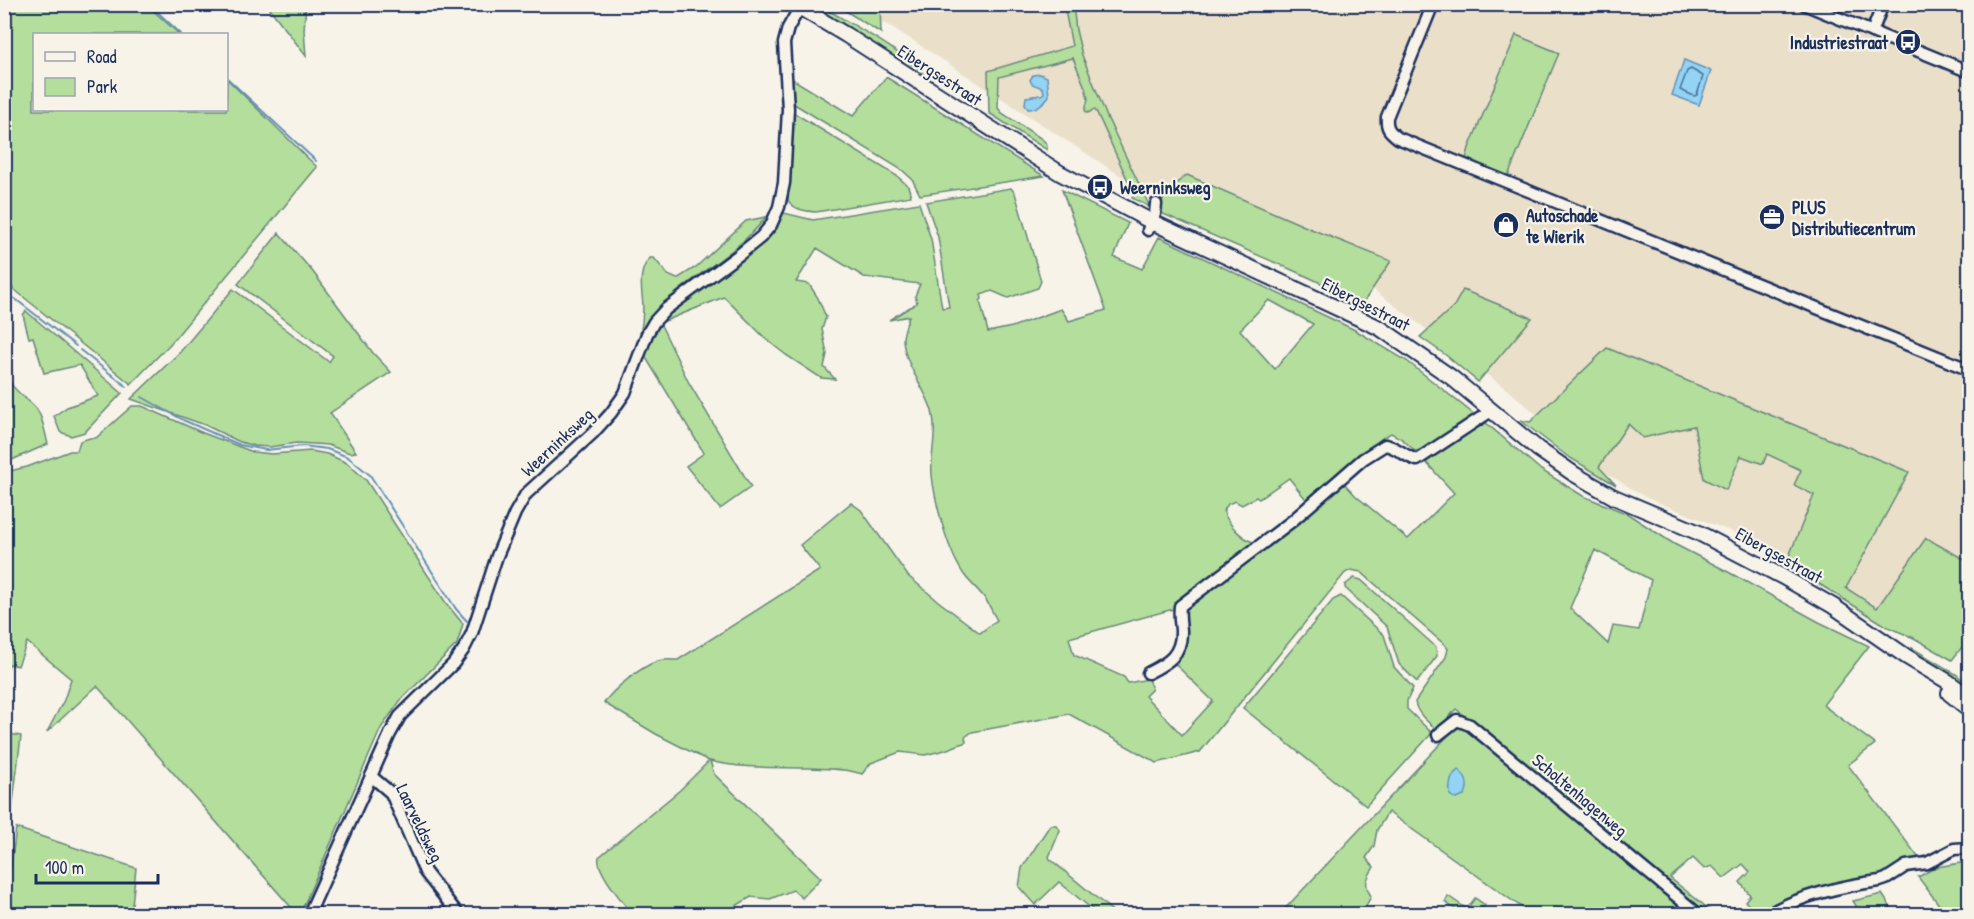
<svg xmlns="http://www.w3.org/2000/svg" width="1974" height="919" viewBox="0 0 1974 919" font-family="'Patrick Hand',sans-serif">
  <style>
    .built { fill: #eadfc9 }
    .green { fill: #b4de9b; stroke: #68867c; stroke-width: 1.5; fill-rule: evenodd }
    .water { fill: #93d3f4; stroke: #6391b8; stroke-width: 1.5 }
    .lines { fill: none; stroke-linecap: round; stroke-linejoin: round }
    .shore { stroke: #4b719a; stroke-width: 1.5 }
    .stream { stroke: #6391b8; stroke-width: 2 }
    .minor-casing { stroke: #1b2f5e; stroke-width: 15 }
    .major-casing { stroke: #1b2f5e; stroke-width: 18 }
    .minor { stroke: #f7f3e8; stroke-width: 10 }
    .major { stroke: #f7f3e8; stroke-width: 14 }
    .labels { text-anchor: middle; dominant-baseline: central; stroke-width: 4.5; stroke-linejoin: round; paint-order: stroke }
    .poi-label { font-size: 18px; font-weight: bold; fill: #1b2f5e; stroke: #f7f3e8; text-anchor: start }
    .street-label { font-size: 18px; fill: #1b2f5e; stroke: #f7f3e8 }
  </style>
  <rect width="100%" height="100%" fill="#f7f3e8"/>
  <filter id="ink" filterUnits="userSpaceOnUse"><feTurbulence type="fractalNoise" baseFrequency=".0167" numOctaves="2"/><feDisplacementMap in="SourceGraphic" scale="12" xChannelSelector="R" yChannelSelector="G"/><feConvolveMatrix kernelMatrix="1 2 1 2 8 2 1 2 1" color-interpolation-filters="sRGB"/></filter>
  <g filter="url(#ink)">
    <polygon class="built" points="841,5 1969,5 1969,577 1924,635 1803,560 1647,498 1601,470 1513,394 1374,290 1121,176 892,27"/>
    <g class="green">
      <polygon points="4,5 147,5 179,34 34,34 34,110 226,110 227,79 317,167 171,343 131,384 5,282"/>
      <polygon points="267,5 306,5 304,30 306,56"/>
      <polygon points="836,5 880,5 881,33"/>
      <polygon points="1064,5 1073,5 1076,30 1082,55 1107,117 1150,207 1132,198 1134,194 1097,113 1094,109 1090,112 1087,113 1085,110 1088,99 1086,90 1073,58 999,77 998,108 1002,113 1042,139 1047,144 1047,150 989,113 988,71 1072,46"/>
      <path d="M826,9c38,22 77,42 107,74l-108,-67z"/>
      <polygon points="1516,35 1559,53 1508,176 1466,159 1469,148"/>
      <polygon points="886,77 1044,176 920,195 912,179 902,170 791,102 791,78 853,116"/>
      <path d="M791,111l106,65 11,10 3,10 -95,16c-10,-1 -23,-2 -28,-12z"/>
      <path d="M1187,175l124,54 80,32 -28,42 -57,-27 -145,-63c-3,-16 15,-30 26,-38z"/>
      <path d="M1011,188l4,5 26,88 -3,7 -30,10 -16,-7 -11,4 1,4 -2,2 8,31 24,-5 49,-18 8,12 37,-11 -44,-120 66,33 -14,34 28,12 17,-32 196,93 52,31 69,55 -51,33 -10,2 -13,-12 -11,-6 -9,5 -74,64 -19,-24 -30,21 -3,-2 -14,8 -7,-4 -7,3 -5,7c6,14 18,27 32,32l-68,49 -10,11v5l-108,30 5,17 50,22 4,6 20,-4 4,10 -7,7 37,39 31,-34 -41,-40 11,-52 160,-127 13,14 52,43 46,-46 -30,-33 11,-8 51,-29 55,47 42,26 45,18 46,30 47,24 98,54 50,24 -46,59 52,39 -27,21 71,93 -15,5 -19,12 -99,24 -24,15h-6l-11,-13 5,-6 -10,-13 10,-10 -7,-8 -19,14 -12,-12 -8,3 -11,-11 -23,20 45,36h-12l-247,-205 -19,21c-9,-8 -20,-16 -22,-28l31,-45 2,-8 -3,-4 -84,-73 -10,-2 -6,3 -145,179 -43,11 -88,-49 -97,18 -7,5 1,5 -21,8 -20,5 -25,-3 -29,11 -9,11c-17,-6 -35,-5 -52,-6 -33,-1 -68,1 -100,-7l4,13 107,104 -19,20 -9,-8 -23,9 -19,-2 -17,10 2,7h-104c-8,-11 -37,-44 -33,-57l81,-67 29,-29 -53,-27 -52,-31c9,-14 38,-37 54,-42 6,-2 14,-1 20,-1l142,-90 -20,-25 51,-42 10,7 47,66 30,25 42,32 17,-13c-4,-6 -7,-14 -11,-20 -6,-9 -15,-16 -21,-24 -17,-23 -30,-73 -33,-101 -2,-23 6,-40 0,-64 -7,-24 -28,-46 -29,-72 0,-7 4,-16 6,-23l-20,4 28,-17 -2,-7 5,-12 -56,-7 -47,-29 -21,34 13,2 9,14 8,19 -4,12 5,25 -3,13 11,12 -14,-1 -35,-23 -19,-15 -43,-43 -64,26 29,60 62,104 -31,22 -34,-43 18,-13 -61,-100c9,-18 18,-32 31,-46l110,-94 29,7 106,-17 12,36 11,69 7,-1 -11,-70 -12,-35zM1269,300l44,24 -38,45 -35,-39zM1595,550l56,30 -12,50 -26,-4 -5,18 -38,-36z"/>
      <path d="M766,217c-27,35 -68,55 -100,85 -10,10 -18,22 -26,34 2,-10 3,-20 3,-30 -1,-17 -6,-34 7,-48h4l14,17 9,4 19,-12 50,-46z"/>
      <polygon points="279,233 313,272 373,353 391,372 330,413 356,452 350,453 328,445 314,444 296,443 270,447 254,446 240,442 205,425 131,399 180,352 233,289 329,362 333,356 238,284"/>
      <polygon points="1463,290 1532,318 1478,382 1447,356 1420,337 1454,306"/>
      <polygon points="26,311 122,393 85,432 71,436 60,432 54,416 67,407 98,396 80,365 44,373 33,337 29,338 23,315"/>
      <polygon points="1607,348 1909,472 1846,588 1877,608 1926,538 1969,562 1969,638 1952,660 1914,638 1888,627 1816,582 1785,566 1814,495 1794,485 1801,470 1767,454 1763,464 1741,456 1726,490 1704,479 1694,426 1643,438 1628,424 1599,467 1616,485 1567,456 1520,420 1530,422"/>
      <path d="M10,382c6,11 18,17 26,26 7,8 9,26 12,36l-43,19v-80z"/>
      <polygon points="132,406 142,406 203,433 253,452 272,454 311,451 327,454 347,463 366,480 446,603 463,624 457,644 400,701 381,728 300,914 297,914 97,686 47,732 64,700 71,679 27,642 18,666 9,664 5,678 5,472 27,467 70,451 77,451 80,441 90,438 96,438"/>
      <polygon points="1354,578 1361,580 1436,647 1437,656 1417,682 1399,664 1387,627 1345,588 1345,585"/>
      <polygon points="1341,596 1384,635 1394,667 1413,688 1407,701 1407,709 1432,733 1366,806 1243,708 1333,600"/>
      <polygon points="1912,648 1956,674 1969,685 1969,694 1913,653"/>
      <path d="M1459,724h3l230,190h-161l-143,-102 -11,18 -3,16 -8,12 8,9c-7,11 -11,17 -3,29l-5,10 -10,8h-76z"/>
      <polygon points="5,733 21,736 5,869"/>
      <polygon points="1050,825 1056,825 1060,830 1049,857 1050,859 1116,914 1098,914 1059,882 1035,905 1019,887 1022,868"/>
      <polygon points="16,828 136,868 131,914 5,914"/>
      <polygon points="1961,863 1969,864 1969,914 1946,914 1918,877 1936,867"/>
      <polygon points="1882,894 1895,914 1861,914 1853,901"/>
      <polygon points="1448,896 1467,909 1475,898 1485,905 1478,914 1462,914 1445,902"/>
    </g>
    <g class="water">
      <polygon points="1684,60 1711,71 1699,105 1672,95"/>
      <path d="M1040,74l7,3 2,19c-4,6 -13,14 -21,13l-3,-5 1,-7 15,-2 3,-2 -1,-5 -11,-4 -2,-4 3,-5z"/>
      <path d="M1458,770c12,8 13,26 -2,29l-6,-4c-1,-10 0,-19 8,-25z"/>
    </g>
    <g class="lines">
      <polygon class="shore" points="1691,69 1703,76 1697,95 1694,96 1680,90 1687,71"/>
      <g class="stream">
        <polyline points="149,4 181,34"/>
        <polyline points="226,77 316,161"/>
        <polyline points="14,298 76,346"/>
        <polyline points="80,350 126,386"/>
        <polyline points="142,397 183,420 240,445 266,450 303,446 327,449 348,457 370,475 456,609 467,621"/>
      </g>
      <g class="minor-casing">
        <g id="minor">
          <path d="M1433,4l-46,113c-1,11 2,14 11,21l572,232"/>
          <polyline points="1804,4 1970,72"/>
          <polyline points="1872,32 1883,4"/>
          <polyline points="1148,230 1155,214 1156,204"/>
          <path d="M1148,673c20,-10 34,-18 33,-43 -1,-8 -2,-15 -1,-24l112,-85 71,-62 22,-14c13,2 20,12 32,15l74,-49"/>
          <polyline points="1438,735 1457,720 1470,725 1698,914"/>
          <polyline points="371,776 391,793 425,872 458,914"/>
          <polyline points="309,914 390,734 400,716 453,664 464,649 472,633 497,556 515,513 526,494 593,433 611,413 625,393 647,334 654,322 666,309 740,254 761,237 771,225 779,207 784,183 788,109 784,43 788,28 800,7"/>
          <path d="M1769,914c29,-18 77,-29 111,-33l6,-2 20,-13 21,-3 27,-14 16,-1"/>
        </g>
      </g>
      <g class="major-casing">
        <g id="major">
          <polyline points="794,4 846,35 1060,173 1152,222 1380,328 1451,377 1538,449 1574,474 1614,497 1697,532 1783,577 1833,606 1907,657 1947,681 1970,698"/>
          <polyline points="1949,693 1970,710"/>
        </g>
      </g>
      <use href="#minor" class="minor"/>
      <use href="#major" class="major"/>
    </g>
  </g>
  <defs>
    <g id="bus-disc" transform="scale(1.35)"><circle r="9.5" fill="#1b2f5e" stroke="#f7f3e8"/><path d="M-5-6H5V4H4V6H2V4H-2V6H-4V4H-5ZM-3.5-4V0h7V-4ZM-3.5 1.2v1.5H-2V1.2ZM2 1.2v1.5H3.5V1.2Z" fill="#fff"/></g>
    <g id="office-disc" transform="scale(1.35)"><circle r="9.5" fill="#1b2f5e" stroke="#f7f3e8"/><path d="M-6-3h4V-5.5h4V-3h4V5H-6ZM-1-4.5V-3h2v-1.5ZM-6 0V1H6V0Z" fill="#fff"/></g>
    <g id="shop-disc" transform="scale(1.35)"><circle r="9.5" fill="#1b2f5e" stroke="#f7f3e8"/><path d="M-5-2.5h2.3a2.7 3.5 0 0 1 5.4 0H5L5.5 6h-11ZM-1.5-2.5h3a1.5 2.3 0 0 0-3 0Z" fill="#fff"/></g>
  </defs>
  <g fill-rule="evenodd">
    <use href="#bus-disc" x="1908" y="42"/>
    <use href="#bus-disc" x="1100" y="187"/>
    <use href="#office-disc" x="1772" y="217"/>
    <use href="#shop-disc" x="1506" y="225"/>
  </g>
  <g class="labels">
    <g class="poi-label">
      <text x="1888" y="42" text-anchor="end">Industriestraat</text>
      <text x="1120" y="187">Weerninksweg</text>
      <text x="1792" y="207">PLUS<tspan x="1792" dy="21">Distributiecentrum</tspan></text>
      <text x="1526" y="215">Autoschade<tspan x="1526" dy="21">te Wierik</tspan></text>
    </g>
    <g class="street-label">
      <text transform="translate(940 75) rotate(33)">Eibergsestraat</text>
      <text transform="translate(1366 304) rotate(27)">Eibergsestraat</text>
      <text transform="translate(557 442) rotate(-43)">Weerninksweg</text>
      <text transform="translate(1779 555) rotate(29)">Eibergsestraat</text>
      <text transform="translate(1580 795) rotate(40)">Scholtenhagenweg</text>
      <text transform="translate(420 823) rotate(64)">Laarveldsweg</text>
    </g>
  </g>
  <rect width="1974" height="919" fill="none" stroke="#f7f3e8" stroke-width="24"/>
  <rect x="12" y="12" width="1950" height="895" fill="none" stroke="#1b2f5e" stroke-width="2" filter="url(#ink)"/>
  <rect x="33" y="33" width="195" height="78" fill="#f7f3e8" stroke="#9fa5b1" stroke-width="1.5"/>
  <rect x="45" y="52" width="30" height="9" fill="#f7f3e8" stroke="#9fa5b1" stroke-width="1.5"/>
  <text x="87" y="63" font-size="18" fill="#1b2f5e">Road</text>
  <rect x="45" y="78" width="30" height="18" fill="#b4de9b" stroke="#9fa5b1" stroke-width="1.5"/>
  <text x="87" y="93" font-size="18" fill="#1b2f5e">Park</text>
  <path d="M36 874v9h122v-9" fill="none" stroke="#1b2f5e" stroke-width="3"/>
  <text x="45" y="874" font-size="18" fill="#1b2f5e" stroke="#f7f3e8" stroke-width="4.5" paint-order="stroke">100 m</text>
</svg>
